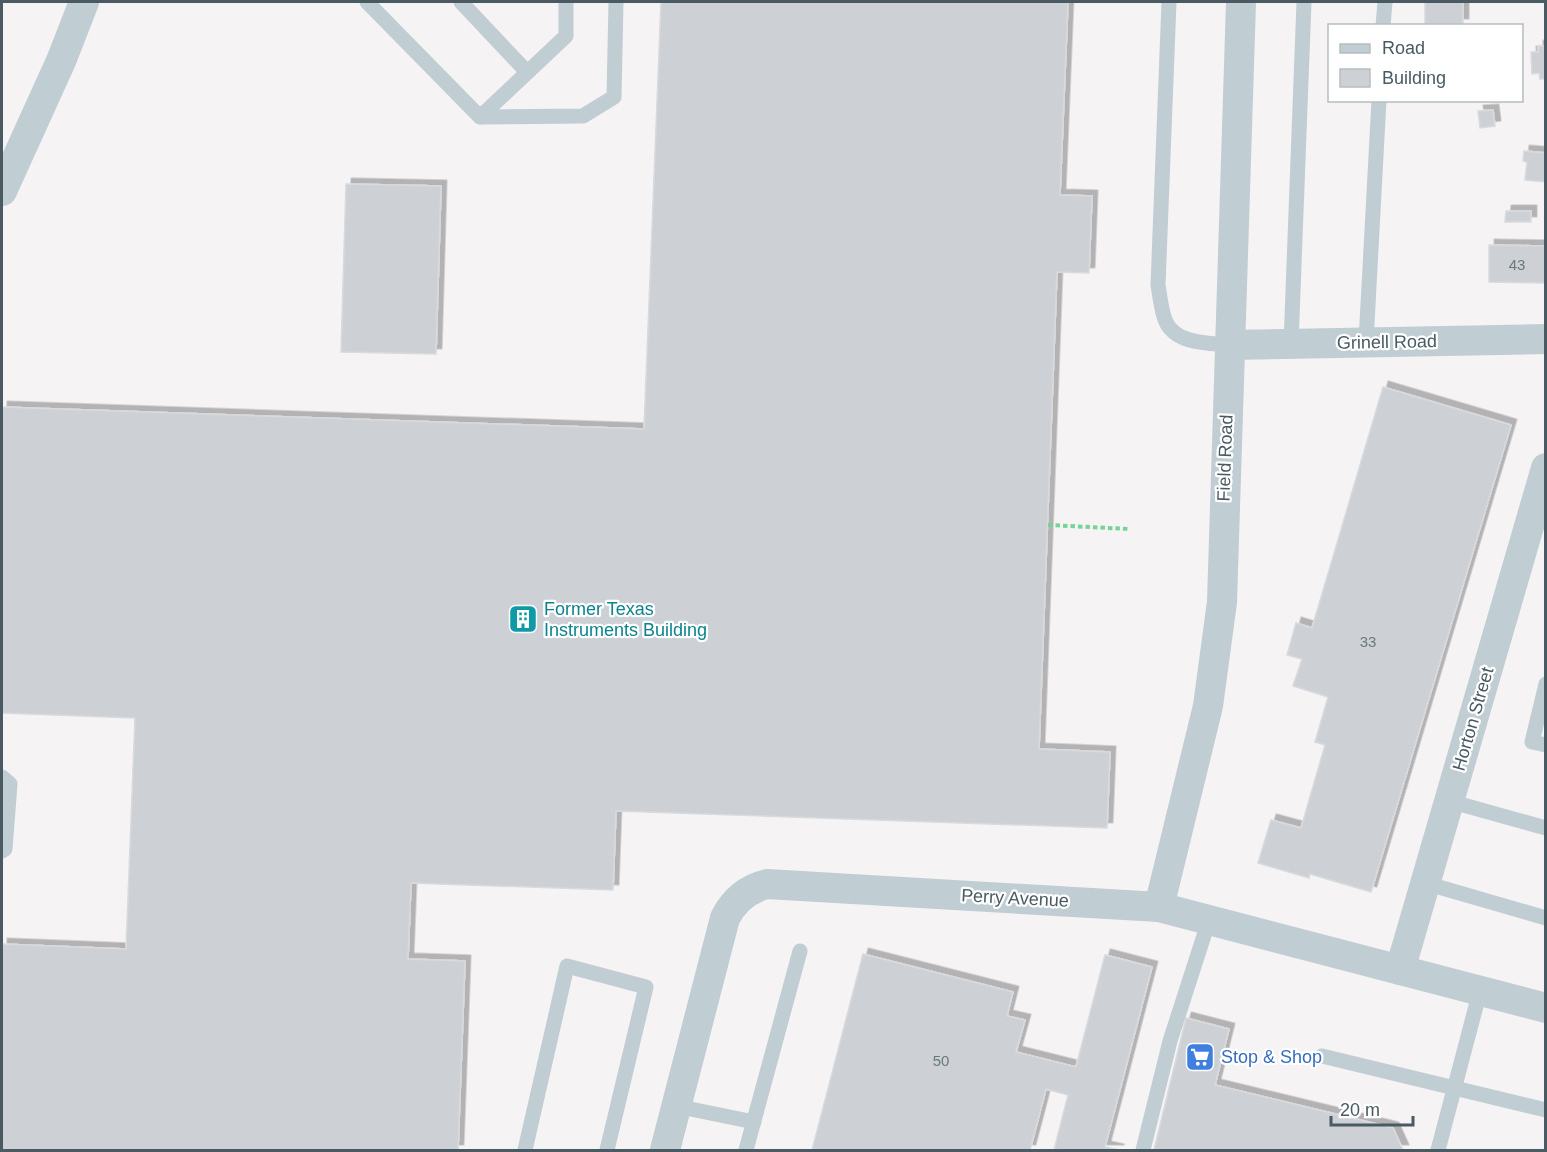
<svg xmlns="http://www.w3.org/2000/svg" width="1547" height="1152" viewBox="0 0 1547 1152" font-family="Helvetica,sans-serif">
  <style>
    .building { fill: #cdd1d5; stroke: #d7dade; stroke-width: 1.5; filter: url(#shadow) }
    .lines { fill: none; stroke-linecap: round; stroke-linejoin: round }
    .path { stroke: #76d497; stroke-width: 4; stroke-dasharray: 4.5 3; stroke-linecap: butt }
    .service { stroke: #c0cdd3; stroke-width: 15 }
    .minor { stroke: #c0cdd3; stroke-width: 30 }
    .labels { text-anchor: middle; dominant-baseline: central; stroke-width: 4.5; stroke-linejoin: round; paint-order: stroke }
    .number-label { font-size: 15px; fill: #6a787f }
    .street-label { font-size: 18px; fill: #495a62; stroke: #fff }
    .culture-label { font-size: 18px; fill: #0d838f; stroke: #fff; text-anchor: start }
    .shop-label { font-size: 18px; fill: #366cbe; stroke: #fff; text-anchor: start }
  </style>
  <defs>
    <filter id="shadow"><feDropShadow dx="5.5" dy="-5.5" stdDeviation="0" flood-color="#0004"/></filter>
  </defs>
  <rect width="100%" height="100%" fill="#f5f3f3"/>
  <g class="building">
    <polygon points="661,2 1068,2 1060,195 1092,196 1089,273 1057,272 1039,749 1110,752 1107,828 616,811 613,890 411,883 408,959 465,961 458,1150 2,1150 2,944 126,949 135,718 2,713 2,407 644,429"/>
    <rect x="1425" y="2" width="38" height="22"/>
    <polygon points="1538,46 1546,46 1546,79 1540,79 1539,73 1532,74 1531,52 1538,52"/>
    <polygon points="1493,110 1495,126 1480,128 1478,111"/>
    <polygon points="1524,151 1546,153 1546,182 1525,180 1527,162 1523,161"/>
    <polygon points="346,184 441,186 436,354 341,352"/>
    <polygon points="1506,211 1531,211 1531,222 1505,222"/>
    <polygon points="1489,245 1546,246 1546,283 1489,282"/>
    <polygon points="1383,387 1511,425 1371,892 1310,874 1309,878 1258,863 1271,820 1301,828 1325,745 1315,742 1328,697 1293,686 1302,659 1287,655 1296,623 1312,628"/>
    <polygon points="863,954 1013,992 1007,1016 1025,1020 1016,1052 1076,1067 1105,955 1152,967 1105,1147 1119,1150 1054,1150 1068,1095 1046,1089 1030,1150 812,1150"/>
    <polygon points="1186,1018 1229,1029 1215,1085 1393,1128 1403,1150 1154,1150"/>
  </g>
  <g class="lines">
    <polyline class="path" points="1048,525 1130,529"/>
    <g class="service">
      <polyline points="367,2 480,117 566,36 566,2"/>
      <polyline points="461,2 527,72"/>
      <path d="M1169,2l-11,283c2,11 3,26 8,37 10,22 42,21 63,23"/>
      <polyline points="1383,26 1385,2"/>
      <polyline points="480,117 583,116 614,97 616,2"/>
      <polyline points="1366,342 1379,100"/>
      <polyline points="1291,344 1304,2"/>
      <polyline points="1546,684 1532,742 1546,745"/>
      <polyline points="2,777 10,784 5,849 2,851"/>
      <polyline points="1449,801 1546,828"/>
      <polyline points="1425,883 1546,918"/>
      <polyline points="1322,1056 1546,1110"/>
      <polyline points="676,1106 754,1122"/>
      <polyline points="525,1150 567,966 646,987 607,1150"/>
      <polyline points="746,1150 800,951"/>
      <polyline points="1143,1150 1170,1041 1209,920"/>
      <polyline points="1438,1150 1480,991"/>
    </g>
    <g class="minor">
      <polyline points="2,191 61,61 84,2"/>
      <polyline points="1229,345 1546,339"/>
      <polyline points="1159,907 1208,706 1222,602 1241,2"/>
      <polyline points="1400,970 1546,468"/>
      <path d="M665,1150l60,-232c9,-18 22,-29 42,-34l392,23 387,101"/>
    </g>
  </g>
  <defs>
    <g id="building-square" transform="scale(1.5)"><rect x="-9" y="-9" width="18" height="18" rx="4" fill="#0f9aa8" stroke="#fff"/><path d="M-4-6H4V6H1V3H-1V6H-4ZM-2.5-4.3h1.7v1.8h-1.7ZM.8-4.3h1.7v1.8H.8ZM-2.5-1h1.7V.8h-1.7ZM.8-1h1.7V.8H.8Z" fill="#fff"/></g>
    <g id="supermarket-square" transform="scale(1.5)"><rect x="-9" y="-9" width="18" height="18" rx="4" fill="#3f7fe0" stroke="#fff"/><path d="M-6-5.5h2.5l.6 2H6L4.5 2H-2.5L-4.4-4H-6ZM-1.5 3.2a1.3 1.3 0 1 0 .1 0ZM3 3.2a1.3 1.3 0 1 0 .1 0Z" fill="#fff"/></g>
  </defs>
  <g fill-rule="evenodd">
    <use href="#building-square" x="523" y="619"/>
    <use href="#supermarket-square" x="1200" y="1057"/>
  </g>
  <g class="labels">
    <g class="number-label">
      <text x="1517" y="264">43</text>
      <text x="1368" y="641">33</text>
      <text x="941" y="1060">50</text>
    </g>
    <g class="street-label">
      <text transform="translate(1387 342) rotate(-1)">Grinell Road</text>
      <text transform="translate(1225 458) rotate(-88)">Field Road</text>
      <text transform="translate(1473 719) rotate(-74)">Horton Street</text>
      <text transform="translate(1015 898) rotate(3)">Perry Avenue</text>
    </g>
    <g class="culture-label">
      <text x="544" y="609">Former Texas<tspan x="544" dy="21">Instruments Building</tspan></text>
    </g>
    <g class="shop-label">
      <text x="1221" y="1057">Stop &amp; Shop</text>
    </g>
  </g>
  <rect width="1547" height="1152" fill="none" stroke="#495a62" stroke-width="6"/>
  <rect x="1328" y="24" width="195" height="78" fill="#ffffff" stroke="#b6bdc0" stroke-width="1.5"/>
  <rect x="1340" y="44" width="30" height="9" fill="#c0cdd3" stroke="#b6bdc0" stroke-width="1.5"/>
  <text x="1382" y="54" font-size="18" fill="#495a62">Road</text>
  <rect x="1340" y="69" width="30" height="18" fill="#cdd1d5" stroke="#b6bdc0" stroke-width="1.5"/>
  <text x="1382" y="84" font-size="18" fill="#495a62">Building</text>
  <path d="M1331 1116v9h82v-9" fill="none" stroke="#495a62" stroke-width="3"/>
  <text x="1340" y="1116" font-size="18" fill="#495a62" stroke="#ffffff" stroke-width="4.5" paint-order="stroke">20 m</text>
</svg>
